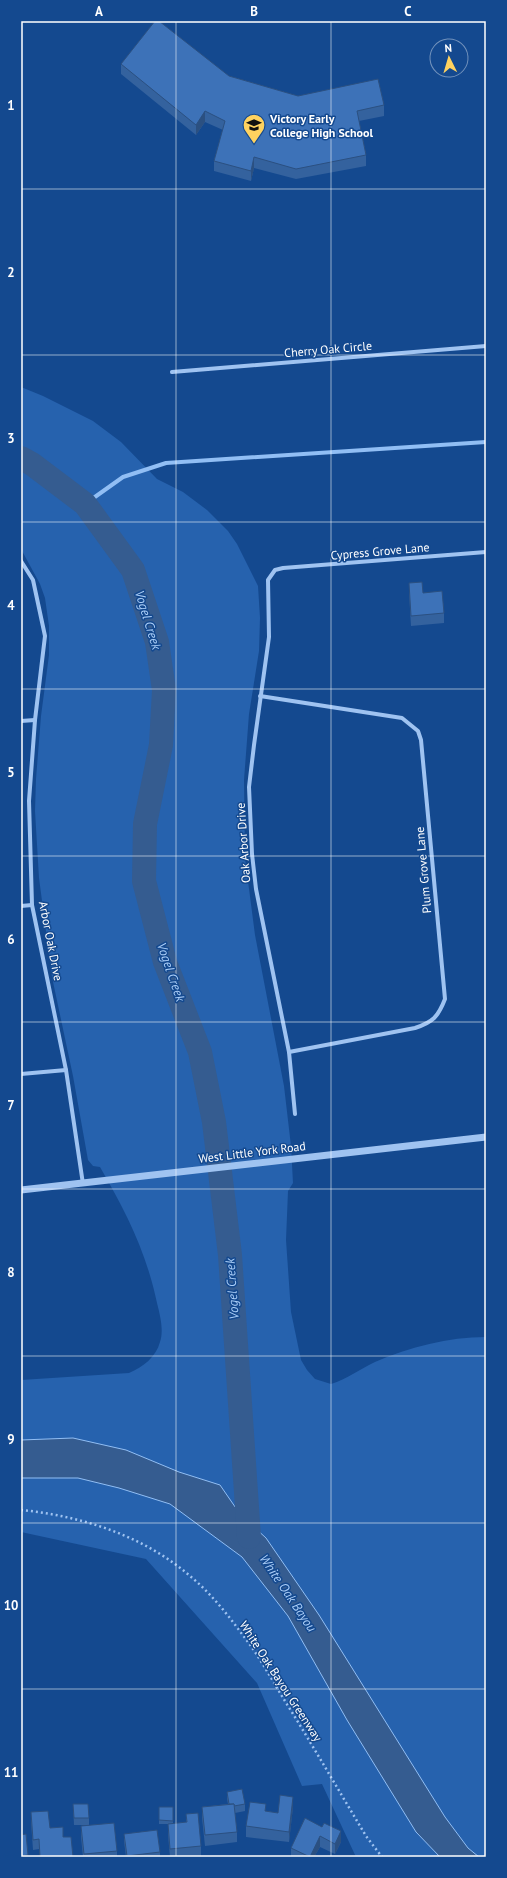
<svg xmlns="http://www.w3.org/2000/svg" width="507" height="1878" viewBox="0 0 507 1878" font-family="'PT Sans',sans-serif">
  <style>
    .green { fill: #2662ae }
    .water { fill: #355c90; stroke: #91bef4 }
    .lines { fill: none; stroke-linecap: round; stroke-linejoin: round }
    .stream { stroke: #91bef4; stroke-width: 4 }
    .river { stroke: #355c90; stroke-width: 24 }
    .path { stroke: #9fc3f1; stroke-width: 2.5; stroke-dasharray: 2 3; stroke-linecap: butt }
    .minor { stroke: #9fc3f1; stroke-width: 4 }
    .tertiary { stroke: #9fc3f1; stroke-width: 7 }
    .wall { fill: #34629e }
    .shaded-wall { fill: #2b5081 }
    .building { fill: #3d72b8; stroke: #2b5081 }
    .grid { fill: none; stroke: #fff; stroke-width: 1; stroke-opacity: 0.55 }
    .labels { text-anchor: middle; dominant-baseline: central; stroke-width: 3; stroke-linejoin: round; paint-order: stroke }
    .poi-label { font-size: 12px; font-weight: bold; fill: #fff; stroke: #14498f; text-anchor: start }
    .street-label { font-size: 12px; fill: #fff; stroke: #14498f }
    .water-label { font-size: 13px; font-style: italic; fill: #abcef8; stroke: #14498f }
    .neatline { fill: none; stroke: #fff; stroke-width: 1.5 }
    .grid-label { font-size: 13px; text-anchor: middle; font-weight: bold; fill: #fff }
  </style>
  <rect width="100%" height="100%" fill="#14498f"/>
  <path class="green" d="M21,387l22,9 50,25 28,21 36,37 26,13 24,18 21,21 9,13 21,42 2,32 -1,33 -10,63 -5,66 1,78 10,77 29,151 7,60 2,37 -5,8 -2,49 5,72 10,48 6,10 8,9 16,5c16,-5 29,-15 44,-22 35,-15 73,-25 111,-25v520h-130l-34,-73 -20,2 -45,-103 -111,-124 -125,-27v-152l108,-7c14,-6 27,-16 31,-31 4,-12 0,-27 -3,-39 -11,-52 -31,-91 -57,-136l-7,-1 -5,-6 -15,-84 -21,-99 -13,-99 -4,-67 1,-32 5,-63 8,-61v-29l-4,-28 -5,-14 -19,-35z"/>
  <polygon class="water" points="73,1438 126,1450 179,1472 220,1485 240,1514 266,1538 319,1615 445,1817 468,1848 479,1857 440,1857 416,1832 347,1720 288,1616 242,1557 170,1504 119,1488 78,1478 21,1478 21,1440"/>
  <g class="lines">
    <polyline class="stream" points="85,504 123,477 166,463 486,442"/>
    <polyline class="river" points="21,458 32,464 85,504 133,570 157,642 164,690 161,745 145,824 144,881 165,962 200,1052 214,1122 230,1255 249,1537"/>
    <path class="path" d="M21,1510c61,6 123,26 169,66 23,19 41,43 58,66 14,19 25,40 37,59 28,45 54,90 81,135l16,21"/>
    <g class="minor">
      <polyline points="172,372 486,346"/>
      <polyline points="21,561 33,580 45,636 35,720 29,801 32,905 66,1070 83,1184"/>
      <path d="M260,696l142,22 16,13 3,9 24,259c-7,18 -12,23 -30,29l-126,24"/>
      <polyline points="21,721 35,720"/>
      <polyline points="21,906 32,905"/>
      <polyline points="21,1074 66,1070"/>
      <polyline points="295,1114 289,1052 256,889 252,854 249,787 254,745 269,637 268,580 275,570 283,568 486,552"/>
    </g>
    <polyline class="tertiary" points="21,1190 486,1137"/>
  </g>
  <g class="wall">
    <polygon points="121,64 229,76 298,96 384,105 384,116 359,121 366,155 366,166 296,179 254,168 251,181 214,171 214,161 223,130 205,122 196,135 121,74"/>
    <polygon points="409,583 423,593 444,613 444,623 411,626 409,593"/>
    <polygon points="227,1792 245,1804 245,1811 235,1813 237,1832 237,1842 205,1846 202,1818 202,1807 228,1804 227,1799"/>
    <polygon points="73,1804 89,1818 89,1825 74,1825"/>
    <polygon points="159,1807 173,1807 173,1824 186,1822 186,1814 201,1846 201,1856 191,1857 170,1857 168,1835 168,1824 159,1824"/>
    <polygon points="293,1807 289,1842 246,1837 246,1826 266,1811 278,1813"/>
    <polygon points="31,1812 50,1828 63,1837 73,1857 40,1857 39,1849 33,1850 31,1822"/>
    <polygon points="305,1818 341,1842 335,1854 320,1847 314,1857 291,1857 291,1848"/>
    <polygon points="81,1826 117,1851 117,1857 83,1857 81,1837"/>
    <polygon points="26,1834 28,1857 21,1857 21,1835"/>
    <polygon points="124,1834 160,1852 160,1857 126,1857 124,1841"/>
  </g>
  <g class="shaded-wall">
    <polygon points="205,111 205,122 196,135 196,125"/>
    <polygon points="254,157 254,168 251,181 251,171"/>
    <polygon points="293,1797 293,1807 289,1842 289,1832"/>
    <polygon points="341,1831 341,1842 335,1854 335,1844"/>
    <polygon points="320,1836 320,1847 314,1857 310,1857"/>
  </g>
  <g class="building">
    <polygon points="155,21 159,21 229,76 298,96 378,79 384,105 357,111 366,155 296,169 254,157 251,171 214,161 225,121 205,111 196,125 121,64"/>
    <polygon points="422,582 423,593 442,591 444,613 411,616 409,583"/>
    <polygon points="242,1789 245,1804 234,1806 234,1804 229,1804 227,1792"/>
    <polygon points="280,1795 293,1797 289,1832 246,1826 250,1802 266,1804 265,1811 278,1813"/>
    <polygon points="73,1804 88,1804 89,1818 74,1818"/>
    <polygon points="234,1804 237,1832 205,1835 202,1807"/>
    <polygon points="159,1807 173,1807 173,1821 159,1820"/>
    <polygon points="48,1811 50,1828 63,1827 63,1837 71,1837 73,1857 40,1857 39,1839 33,1840 31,1812"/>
    <polygon points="198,1813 201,1846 170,1849 168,1824 187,1822 186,1814"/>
    <polygon points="305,1818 322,1827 324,1823 341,1831 335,1844 320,1836 310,1857 291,1848"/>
    <polygon points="114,1823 117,1851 84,1854 81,1826"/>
    <polygon points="157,1830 160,1852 127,1856 124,1834"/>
    <polygon points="26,1834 28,1855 21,1856 21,1835"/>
  </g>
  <path class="grid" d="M176,21v1836M331,21v1836M21,189h465M21,355h465M21,522h465M21,689h465M21,856h465M21,1022h465M21,1189h465M21,1356h465M21,1523h465M21,1689h465"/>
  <defs>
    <g id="school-pin" transform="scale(1.15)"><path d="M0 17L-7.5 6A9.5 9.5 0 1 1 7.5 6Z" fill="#ffd25f" stroke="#14498f"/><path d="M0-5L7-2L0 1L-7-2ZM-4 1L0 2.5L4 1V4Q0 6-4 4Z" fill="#111"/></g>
  </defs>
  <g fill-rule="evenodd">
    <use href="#school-pin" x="254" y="125"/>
  </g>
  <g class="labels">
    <g class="poi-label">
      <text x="270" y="118">Victory Early<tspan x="270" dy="14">College High School</tspan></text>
    </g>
    <g class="street-label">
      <text transform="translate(328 349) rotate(-5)">Cherry Oak Circle</text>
      <text transform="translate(380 551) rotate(-5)">Cypress Grove Lane</text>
      <text transform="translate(243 843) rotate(-94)">Oak Arbor Drive</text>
      <text transform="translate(423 870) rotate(-95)">Plum Grove Lane</text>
      <text transform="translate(51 941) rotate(79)">Arbor Oak Drive</text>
      <text transform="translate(252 1152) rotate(-7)">West Little York Road</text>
      <text transform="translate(281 1681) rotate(57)">White Oak Bayou Greenway</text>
    </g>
    <g class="water-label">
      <text transform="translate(148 620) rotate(73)">Vogel Creek</text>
      <text transform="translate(171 972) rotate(71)">Vogel Creek</text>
      <text transform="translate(232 1289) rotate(-94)">Vogel Creek</text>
      <text transform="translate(288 1593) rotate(56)">White Oak Bayou</text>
    </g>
  </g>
  <rect width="507" height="1878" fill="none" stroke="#14498f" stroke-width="44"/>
  <g transform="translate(449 58) rotate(355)"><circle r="19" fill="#14498f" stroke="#7292bc"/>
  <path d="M0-3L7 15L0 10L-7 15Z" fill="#ffd25f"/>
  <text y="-6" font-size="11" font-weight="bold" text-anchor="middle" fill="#ffffff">N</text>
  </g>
  <rect x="22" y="22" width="463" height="1834" class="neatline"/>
  <g class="grid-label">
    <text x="99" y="16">A</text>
    <text x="254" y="16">B</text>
    <text x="408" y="16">C</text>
    <text x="11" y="110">1</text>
    <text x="11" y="277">2</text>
    <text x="11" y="443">3</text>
    <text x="11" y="610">4</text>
    <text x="11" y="777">5</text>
    <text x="11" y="944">6</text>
    <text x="11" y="1110">7</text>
    <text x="11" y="1277">8</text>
    <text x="11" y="1444">9</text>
    <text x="11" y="1610">10</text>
    <text x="11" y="1777">11</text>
  </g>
</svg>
